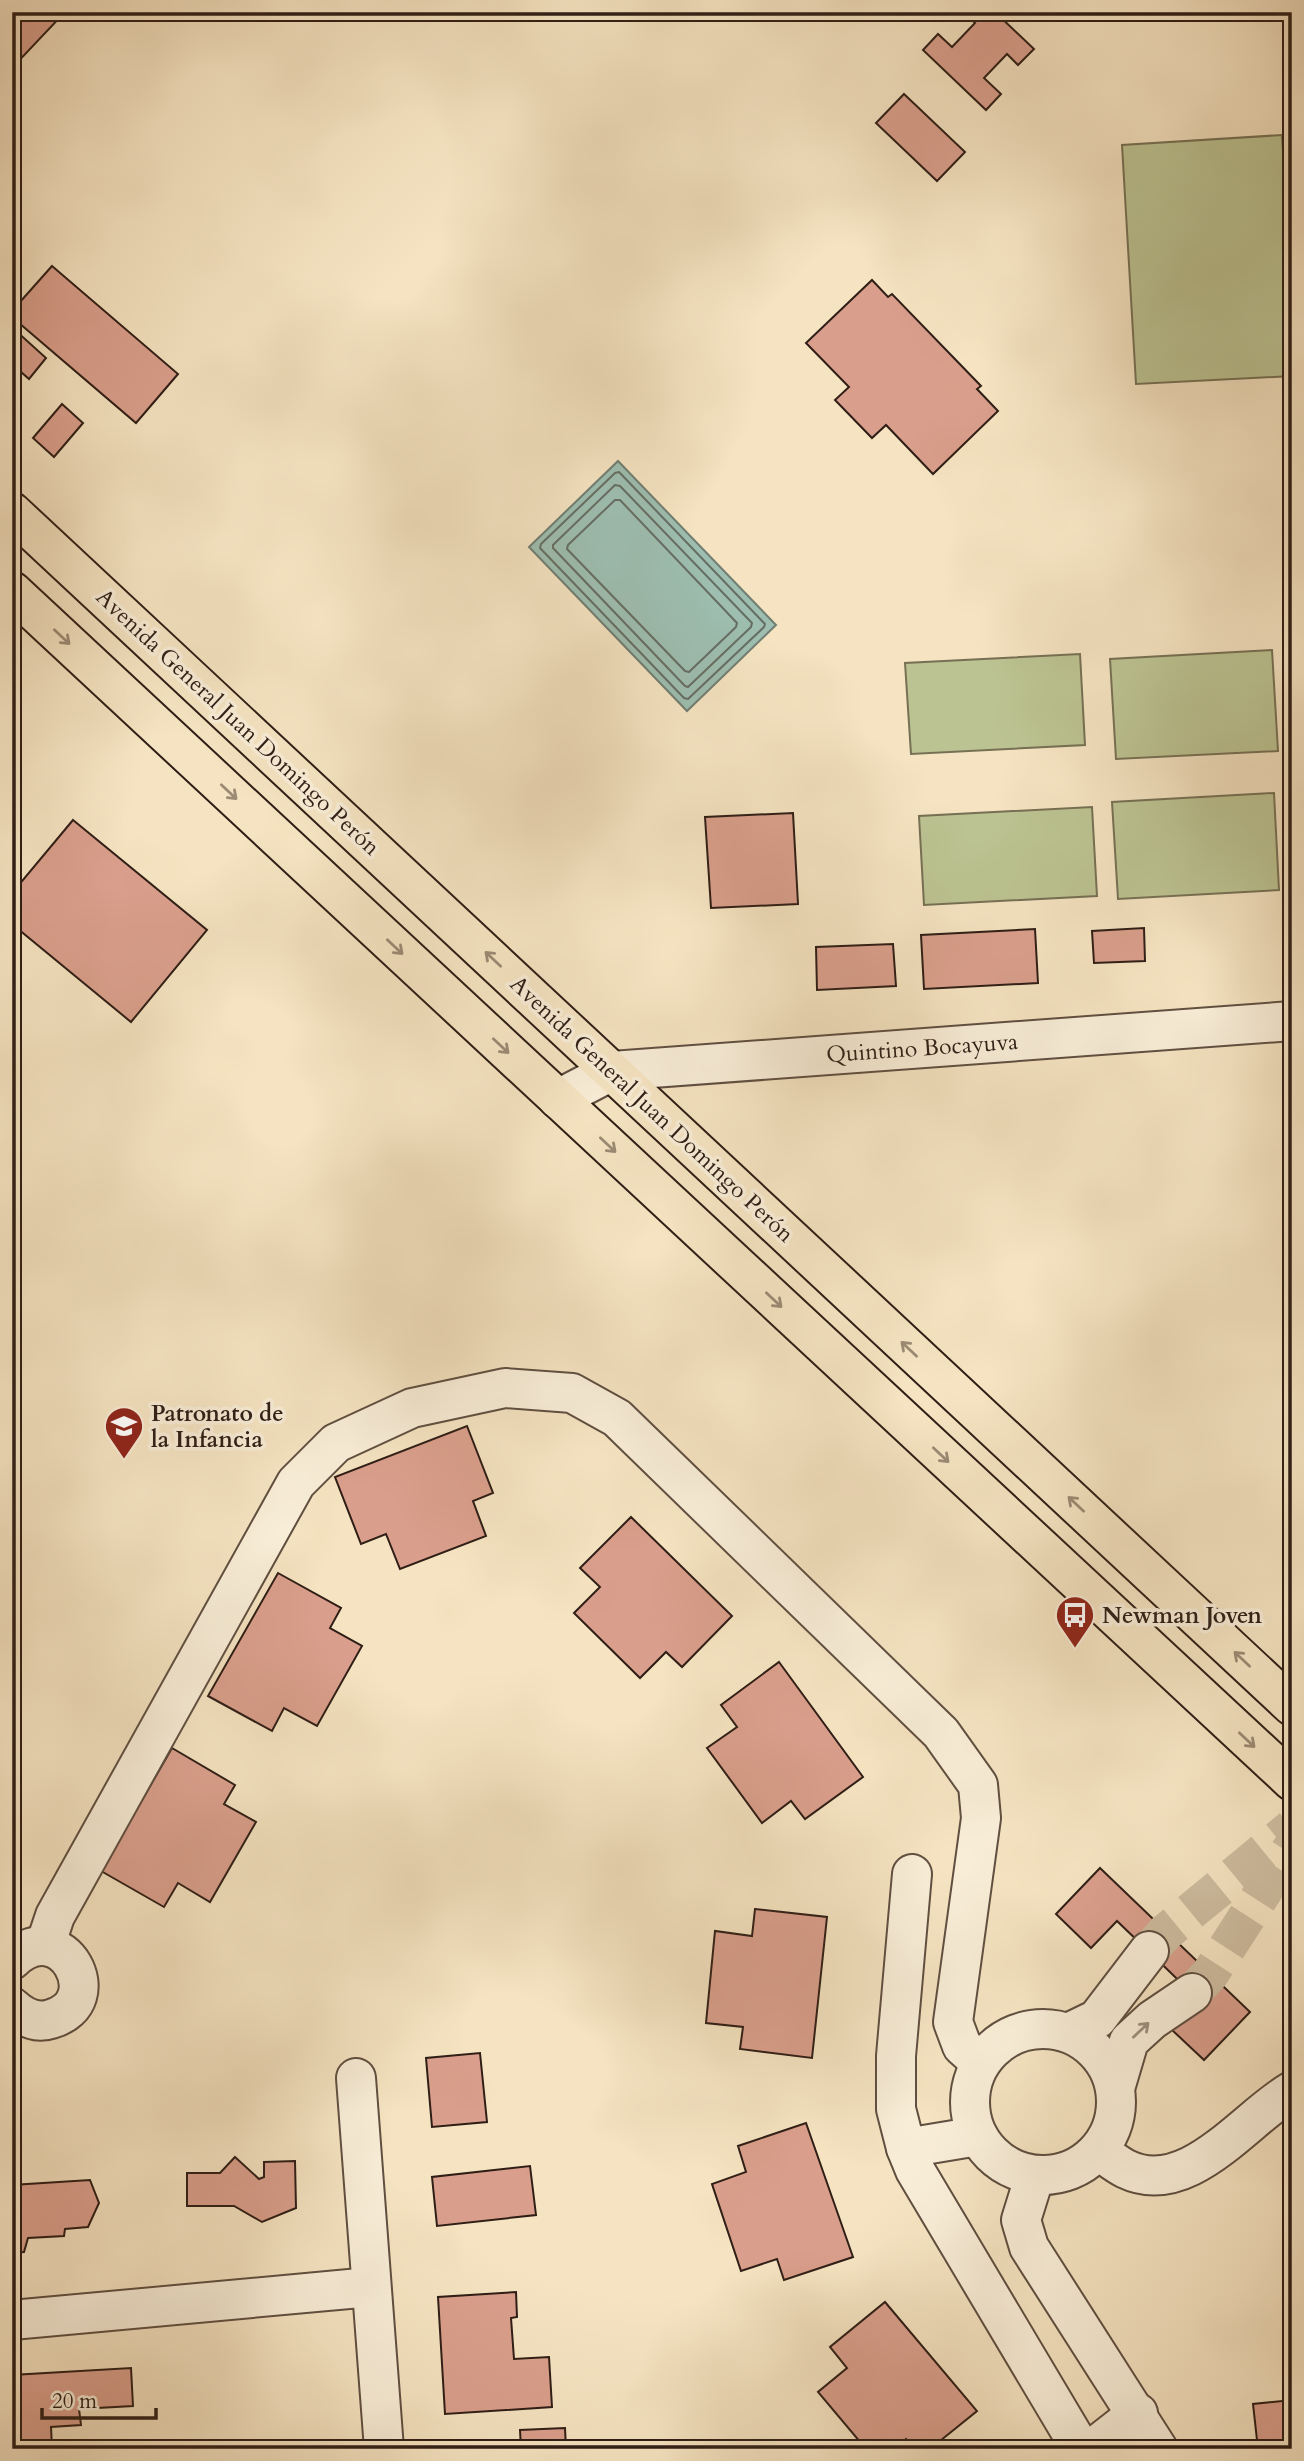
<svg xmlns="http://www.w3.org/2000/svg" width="1304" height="2461" viewBox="0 0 1304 2461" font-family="Cardo,serif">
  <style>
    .green { fill: #bcc392; stroke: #767054; stroke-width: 2 }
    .water { fill: #9dbeb0; stroke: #717e72; stroke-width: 2 }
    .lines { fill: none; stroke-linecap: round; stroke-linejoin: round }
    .shore { stroke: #666e63; stroke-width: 2 }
    .building { fill: #da9f8c; stroke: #2f1e16; stroke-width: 2 }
    .minor-tunnel { stroke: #cdbc9f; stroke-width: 38; stroke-dasharray: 38 19; stroke-linecap: butt }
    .minor-casing { stroke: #604f41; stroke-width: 42 }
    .major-casing { stroke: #2f1e16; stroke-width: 42 }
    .minor { stroke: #f8edd7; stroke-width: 38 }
    .major { stroke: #f5e3c1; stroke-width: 38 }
    .oneway { stroke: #9c8a74 }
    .oneway2 { stroke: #9e9080 }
    .labels { text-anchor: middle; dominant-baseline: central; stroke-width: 7; stroke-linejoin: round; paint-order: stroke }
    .street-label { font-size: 23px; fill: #2f1e16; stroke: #f8edd7 }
    .poi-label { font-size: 23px; font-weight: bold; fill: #2f1e16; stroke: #f8edd7; text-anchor: start }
  </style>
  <rect width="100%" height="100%" fill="#f5e3c1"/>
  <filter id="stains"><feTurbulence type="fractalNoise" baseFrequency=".00286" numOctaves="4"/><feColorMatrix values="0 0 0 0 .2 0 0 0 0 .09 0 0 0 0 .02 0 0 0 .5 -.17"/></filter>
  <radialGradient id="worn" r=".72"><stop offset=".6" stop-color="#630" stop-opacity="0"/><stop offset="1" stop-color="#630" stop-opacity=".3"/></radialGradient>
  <g class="green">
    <polygon points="1282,135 1292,297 1292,376 1136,384 1122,145"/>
    <polygon points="1272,650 1278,751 1116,759 1110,659"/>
    <polygon points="1080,654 1085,745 911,754 905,663"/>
    <polygon points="1274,793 1279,890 1118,899 1112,802"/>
    <polygon points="1092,807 1097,896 924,905 919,816"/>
  </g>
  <polygon class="water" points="618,461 776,625 687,711 529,547"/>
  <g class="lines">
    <g class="shore">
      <polygon points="619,472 765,624 764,627 688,699 684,698 540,548 541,544 615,473"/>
      <polygon points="615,485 620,486 752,623 751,627 688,687 685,686 553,548 553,545"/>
      <polygon points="615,500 620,500 737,623 736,627 689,672 685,671 567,549 568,545"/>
    </g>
  </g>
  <g class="building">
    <polygon points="12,12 65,12 12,68"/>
    <polygon points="964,12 995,12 1034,49 1018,65 1007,54 984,78 1001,94 986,110 923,50 938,34 952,47 975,23"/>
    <polygon points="904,94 965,152 937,181 876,123"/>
    <polygon points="52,266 178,374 136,423 12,317 12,311"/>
    <polygon points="872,280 888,297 892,294 981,386 977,389 998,411 933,474 886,425 872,438 835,400 849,387 806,343"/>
    <polygon points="15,330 46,358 29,379 12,364 12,333"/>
    <polygon points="62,404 83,423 54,457 33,438"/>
    <polygon points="793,813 798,904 711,908 705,817"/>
    <polygon points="73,820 207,930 131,1022 12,924 12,893"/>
    <polygon points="1144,928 1145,961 1094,963 1092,931"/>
    <polygon points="1035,929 1038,983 924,989 921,935"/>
    <polygon points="893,944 896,986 817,990 816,947"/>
    <polygon points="467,1426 493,1493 473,1501 486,1536 400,1569 386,1534 361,1544 335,1477"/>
    <polygon points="631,1517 732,1616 682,1667 666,1652 640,1678 574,1613 600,1587 580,1568"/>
    <polygon points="278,1573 341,1608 330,1628 362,1646 317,1726 284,1708 272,1731 208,1696"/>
    <polygon points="779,1662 863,1777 805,1819 791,1801 762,1823 707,1748 737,1727 721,1705"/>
    <polygon points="172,1748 235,1785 224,1804 256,1822 210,1902 178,1883 164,1907 101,1871"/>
    <polygon points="1100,1868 1250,2012 1204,2060 1171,2029 1199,2000 1117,1921 1091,1948 1056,1914"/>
    <polygon points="755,1909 827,1917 812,2058 740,2049 743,2027 706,2023 715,1931 752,1936"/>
    <polygon points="480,2053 487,2122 432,2127 426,2058"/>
    <polygon points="806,2123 853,2257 784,2280 777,2259 741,2271 712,2184 746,2172 738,2146"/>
    <polygon points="235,2157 259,2179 264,2177 264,2162 295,2161 296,2208 262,2222 234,2206 187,2206 187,2173 220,2173"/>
    <polygon points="530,2166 536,2215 437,2226 432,2177"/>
    <polygon points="90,2180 99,2203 88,2227 65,2229 64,2236 28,2238 24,2252 12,2253 12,2185"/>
    <polygon points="516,2292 517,2317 511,2318 514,2359 549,2357 552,2407 445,2414 438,2297"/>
    <polygon points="885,2302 977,2411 930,2449 914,2449 906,2439 895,2449 866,2449 818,2392 847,2368 830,2347"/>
    <polygon points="131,2368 133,2406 79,2409 81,2425 51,2427 52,2448 12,2449 12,2375"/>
    <polygon points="1292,2400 1292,2449 1258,2449 1253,2404"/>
    <polygon points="565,2428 566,2449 521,2449 520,2430"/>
  </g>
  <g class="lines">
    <g class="minor-tunnel">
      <polyline points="1149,1951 1166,1932 1292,1828"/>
      <polyline points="1192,1993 1210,1974 1292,1847"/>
    </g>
    <g class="minor-casing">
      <g id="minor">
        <polyline points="558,1099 612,1071 1292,1021"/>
        <polyline points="912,1874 896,2056 896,2109 906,2148 915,2170 1081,2449"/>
        <polyline points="45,1946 55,1916 296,1483 336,1443 412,1408 505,1388 572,1393 617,1418 941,1733 978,1785 981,1818 953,2022 962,2046 980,2062"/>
        <path d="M12,1960c50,-48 99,42 39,59 -15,5 -28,-2 -39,-12"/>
        <circle cx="1043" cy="2102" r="73"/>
        <polyline points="1070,2032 1097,2019 1149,1951"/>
        <polyline points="356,2078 384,2449"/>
        <polyline points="1116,2085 1129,2041 1152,2020 1192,1993"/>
        <polyline points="906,2148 978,2136"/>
        <path d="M1099,2151c9,6 17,13 27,18 62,30 119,-51 166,-78"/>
        <polyline points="1035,2175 1021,2220 1029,2247 1158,2449"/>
        <polyline points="12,2320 371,2287"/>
        <polyline points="1092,2449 1138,2413"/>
      </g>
    </g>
    <g class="major-casing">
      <g id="major">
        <polyline points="12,512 1292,1706"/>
        <polyline points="12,591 1292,1781"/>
      </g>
    </g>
    <use href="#minor" class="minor"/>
    <use href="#major" class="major"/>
  </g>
  <defs><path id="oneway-shaft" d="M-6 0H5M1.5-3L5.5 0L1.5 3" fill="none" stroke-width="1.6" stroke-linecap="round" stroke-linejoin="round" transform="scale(1.75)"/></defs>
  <g class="oneway">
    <use href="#oneway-shaft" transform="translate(62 637) rotate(43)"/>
    <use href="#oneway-shaft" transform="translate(229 792) rotate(43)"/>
    <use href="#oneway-shaft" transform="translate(395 947) rotate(43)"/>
    <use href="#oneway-shaft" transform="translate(493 959) rotate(-137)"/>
    <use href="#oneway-shaft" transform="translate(501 1046) rotate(43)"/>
    <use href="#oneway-shaft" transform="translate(608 1145) rotate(43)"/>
    <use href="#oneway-shaft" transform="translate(774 1300) rotate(43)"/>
    <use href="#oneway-shaft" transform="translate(909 1349) rotate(-137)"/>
    <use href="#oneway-shaft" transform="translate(941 1455) rotate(43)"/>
    <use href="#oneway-shaft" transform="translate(1076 1504) rotate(-137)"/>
    <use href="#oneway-shaft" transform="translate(1242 1659) rotate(-137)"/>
    <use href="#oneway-shaft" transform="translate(1247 1740) rotate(43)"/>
  </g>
  <use class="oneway2" href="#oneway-shaft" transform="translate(1141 2030) rotate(-43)"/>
  <defs>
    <g id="school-pin" transform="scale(2.0125)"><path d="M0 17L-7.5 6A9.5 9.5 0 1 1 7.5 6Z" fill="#8f2418" stroke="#f8edd7"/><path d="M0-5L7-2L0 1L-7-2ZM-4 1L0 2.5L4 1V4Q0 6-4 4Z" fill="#fff"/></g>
    <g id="bus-pin" transform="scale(2.0125)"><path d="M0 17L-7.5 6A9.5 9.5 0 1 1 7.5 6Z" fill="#8f2418" stroke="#f8edd7"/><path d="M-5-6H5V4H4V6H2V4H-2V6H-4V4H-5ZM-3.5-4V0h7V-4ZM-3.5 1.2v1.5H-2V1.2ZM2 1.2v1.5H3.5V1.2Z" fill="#fff"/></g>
  </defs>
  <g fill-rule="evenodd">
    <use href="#school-pin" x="124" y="1426"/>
    <use href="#bus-pin" x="1075" y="1615"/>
  </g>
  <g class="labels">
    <g class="street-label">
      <text transform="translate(238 722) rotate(43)">Avenida General Juan Domingo Perón</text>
      <text transform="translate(922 1048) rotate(-4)">Quintino Bocayuva</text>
      <text transform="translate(652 1109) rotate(43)">Avenida General Juan Domingo Perón</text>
    </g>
    <g class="poi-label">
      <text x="151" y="1413">Patronato de<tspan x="151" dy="26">la Infancia</tspan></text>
      <text x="1102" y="1615">Newman Joven</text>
    </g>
  </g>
  <rect width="1304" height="2461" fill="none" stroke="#f5e3c1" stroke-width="42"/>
  <rect x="14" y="14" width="1276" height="2433" fill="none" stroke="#2f1e16" stroke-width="3.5"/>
  <rect x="21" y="21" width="1262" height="2419" fill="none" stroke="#2f1e16" stroke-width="2"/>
  <path d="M42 2408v10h114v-10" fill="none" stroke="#2f1e16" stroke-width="3.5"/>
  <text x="52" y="2408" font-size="21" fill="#2f1e16" stroke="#f8edd7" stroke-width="5" paint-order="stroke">20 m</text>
  <rect width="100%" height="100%" filter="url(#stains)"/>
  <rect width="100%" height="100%" fill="url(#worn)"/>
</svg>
